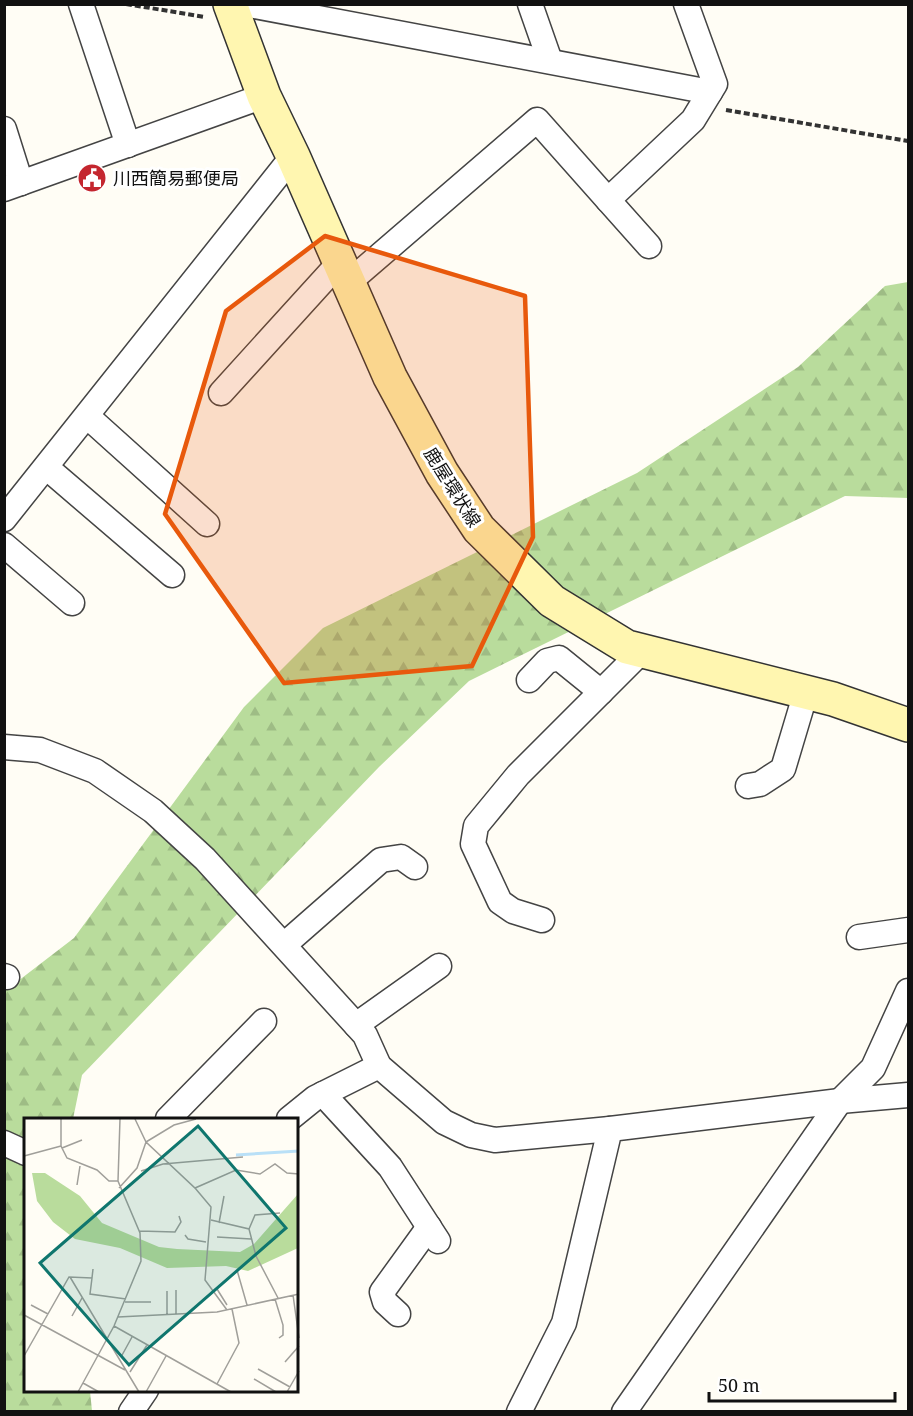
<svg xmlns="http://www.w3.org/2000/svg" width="913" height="1416" viewBox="0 0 913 1416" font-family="'Noto Serif','Noto Sans JP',serif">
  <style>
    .forest { fill: url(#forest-firs) }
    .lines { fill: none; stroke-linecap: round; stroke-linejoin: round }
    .minor-casing { stroke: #444; stroke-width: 27 }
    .secondary-casing { stroke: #333; stroke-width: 36 }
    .path { stroke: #333; stroke-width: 4; stroke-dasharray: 6 3; stroke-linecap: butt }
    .minor { stroke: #fff; stroke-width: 24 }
    .secondary { stroke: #fff6b0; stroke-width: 33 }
    .marked { fill: #e8590c; fill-opacity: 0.2; stroke: #e8590c; stroke-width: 4.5; stroke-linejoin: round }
    .labels { text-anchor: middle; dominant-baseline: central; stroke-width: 6; stroke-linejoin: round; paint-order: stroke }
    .poi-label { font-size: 18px; fill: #111; stroke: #fff; text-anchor: start }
    .street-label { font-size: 18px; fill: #111; stroke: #fff }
    .inset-river { fill: none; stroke: #b9e0f7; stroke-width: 3 }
    .inset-road { fill: none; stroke: #a09f9a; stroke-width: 1.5 }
    .view { fill: #0f766e; fill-opacity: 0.15; stroke: #0f766e; stroke-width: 3 }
    .inset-edge { fill: none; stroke: #111; stroke-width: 3 }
  </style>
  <defs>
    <pattern id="forest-firs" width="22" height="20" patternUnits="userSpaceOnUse" patternTransform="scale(1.5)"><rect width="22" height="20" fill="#b9dc9c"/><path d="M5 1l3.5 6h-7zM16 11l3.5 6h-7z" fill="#9ebc85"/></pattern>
  </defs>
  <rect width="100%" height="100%" fill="#fffdf5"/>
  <polygon class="forest" points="908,282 908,498 845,496 469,681 379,767 82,1075 73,1119 26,1119 26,1390 90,1391 92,1411 5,1412 5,991 74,938 244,707 323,628 637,473 798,367 885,286"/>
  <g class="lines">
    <g class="minor-casing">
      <g id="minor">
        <polyline points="81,4 128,145"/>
        <polyline points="244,4 710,92"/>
        <polyline points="530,4 550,61"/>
        <polyline points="4,129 21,183"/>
        <polyline points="4,189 264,96"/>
        <polyline points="649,246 608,200 693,120 715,84 686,4"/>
        <polyline points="349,282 537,120 608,200"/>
        <polyline points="221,393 340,262"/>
        <polyline points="87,416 207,524"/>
        <polyline points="46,467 172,575"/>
        <polyline points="4,519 293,156"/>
        <polyline points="4,545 72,603"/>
        <polyline points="529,680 547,661 559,658 601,692"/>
        <polyline points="4,747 40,750 95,771 153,811 205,859 365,1035 379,1066 444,1122 471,1135 495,1140 610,1129"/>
        <polyline points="748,786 760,784 783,769 806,692"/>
        <polyline points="542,920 513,911 500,902 473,844 476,826 518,775 642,651"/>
        <polyline points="859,937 908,930"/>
        <polyline points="284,945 381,860 401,857 415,867"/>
        <polyline points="4,976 7,977"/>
        <polyline points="356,1025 439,966"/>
        <polyline points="323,1094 390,1167 438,1241"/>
        <polyline points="168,1119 264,1021"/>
        <polyline points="289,1119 315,1098 379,1066"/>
        <polyline points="4,1143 26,1153"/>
        <polyline points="398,1314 385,1302 382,1292 429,1227"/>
        <polyline points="131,1412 146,1390"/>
        <polyline points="519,1412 564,1323 610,1129 840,1101 908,1095"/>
        <polyline points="624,1412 840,1101 873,1068 908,991"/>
      </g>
    </g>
    <g class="secondary-casing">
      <polyline id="secondary" points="230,4 264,96 293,156 390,377 442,473 479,529 552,601 627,647 833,699 908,725"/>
    </g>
    <g class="path">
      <polyline points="126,4 205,17"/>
      <polyline points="726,110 908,141"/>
    </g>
    <use href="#minor" class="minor"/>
    <use href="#secondary" class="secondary"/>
  </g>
  <path class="marked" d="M325,236l200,60 8,241 -61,129 -188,17 -119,-169 61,-203z"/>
  <defs>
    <g id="civic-disc" transform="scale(1.5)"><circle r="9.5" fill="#c4262e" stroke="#fff"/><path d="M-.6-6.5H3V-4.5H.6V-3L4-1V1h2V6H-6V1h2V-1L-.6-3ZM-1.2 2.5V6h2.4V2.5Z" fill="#fff"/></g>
  </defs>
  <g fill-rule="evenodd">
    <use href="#civic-disc" x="92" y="178"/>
  </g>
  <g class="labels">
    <g class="poi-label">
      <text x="113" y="178">川西簡易郵便局</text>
    </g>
    <g class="street-label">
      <text transform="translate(453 487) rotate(58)">鹿屋環状線</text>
    </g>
  </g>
  <g transform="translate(24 1118)">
    <rect width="274" height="274" fill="#fffdf5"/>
    <path d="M8,55h13l35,23 22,27 57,24 18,2 63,3 14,-8 44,-50v54l-50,23 -22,-5 -59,2 -47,-20 -45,-9 -22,-17 -16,-21z" fill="#b9dc9c"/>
    <path class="inset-river" d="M212,37l63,-4"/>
    <path class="inset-road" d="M37,1v27l6,12 30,12 12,11h9M111,1l11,23 49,46 41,-18 24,4 15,-10 12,9 12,1M122,24l28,-17 22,-6M38,30l20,-8M0,38l37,-10M117,53l22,-7 80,-7M53,67l3,-19M95,70l18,-20 9,-26M171,70l16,19 -6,73 22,30M187,102l38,9 7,27 22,42M195,105l5,-27M225,111l6,-14 25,-2M115,113l36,1 6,-10 -2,-6M161,117l3,4 18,3M193,119l34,2M213,152l10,35M46,159l69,115M68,160l-2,16 36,5M193,171l10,16M152,172v25M269,177l6,43M251,181l8,26v10l-4,3M101,184h26M7,187l17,9M0,197l101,55M143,197v-24M48,198l10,-18M94,199l99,-5 82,-18M90,208l117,66M0,238l45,-79 23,1 1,-9M97,239l11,-20M261,244l14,-16M234,251l32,18M106,254l17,-27M230,261l22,13M59,265l16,9M193,266l22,-41 -7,-34M54,274l36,-66 27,-65 -1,-28 -22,-52 2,-62M122,274l20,-36M263,274l12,-21"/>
    <path class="view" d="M174,8l88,102 -157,137 -89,-102z"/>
    <rect width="274" height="274" class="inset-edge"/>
  </g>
  <rect width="913" height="1416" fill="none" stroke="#111111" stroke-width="12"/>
  <path d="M709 1392v9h186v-9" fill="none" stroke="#111111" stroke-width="3"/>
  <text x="718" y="1392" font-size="18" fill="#111111" stroke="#ffffff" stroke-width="4.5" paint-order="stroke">50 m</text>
</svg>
